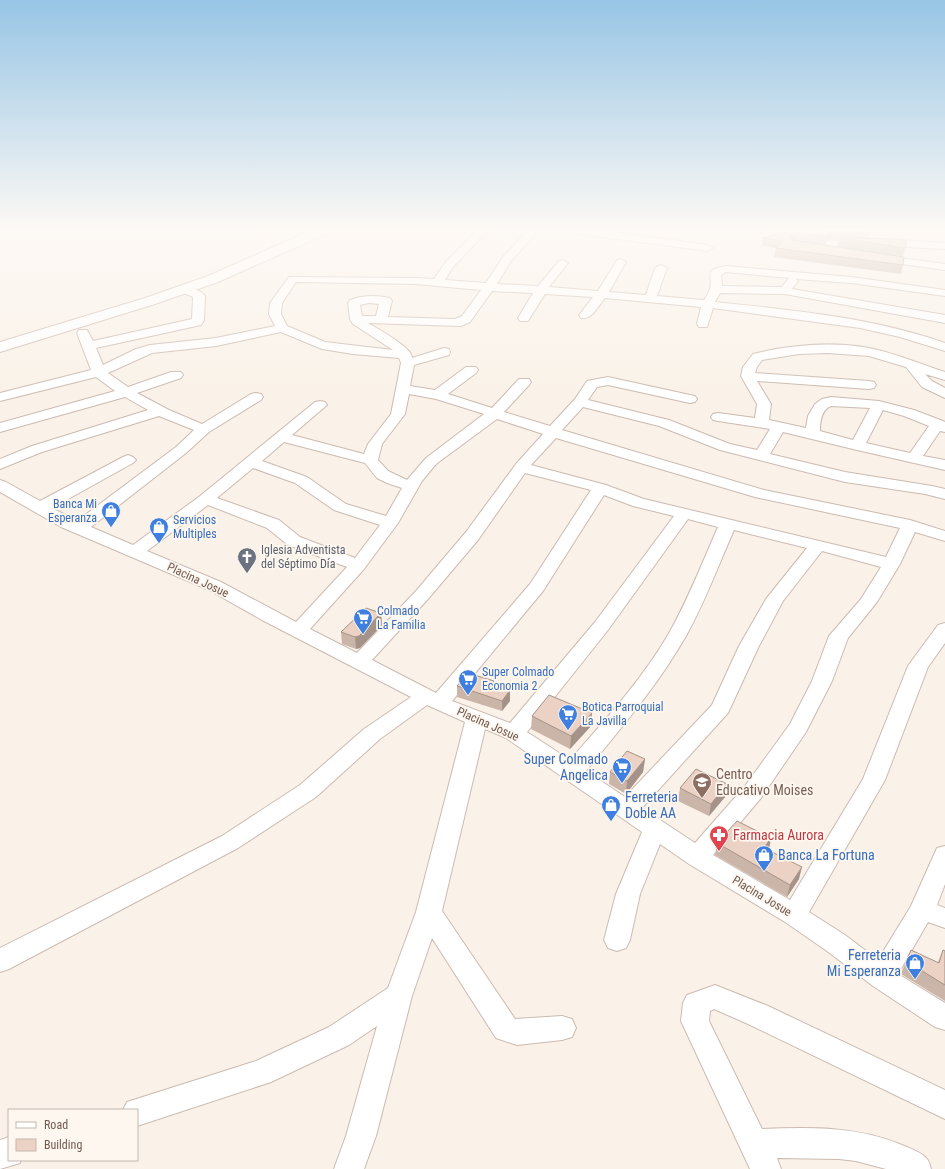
<svg xmlns="http://www.w3.org/2000/svg" width="945" height="1169" viewBox="0 0 945 1169" font-family="'Roboto Condensed',sans-serif">
  <style>
    .lines { fill: none; stroke-linecap: round; stroke-linejoin: round }
    .street-casing { stroke: #cbbab0; stroke-width: 2 }
    .secondary-casing { stroke: #cfbcb1; stroke-width: 2 }
    .street { fill: #fff; fill-rule: evenodd }
    .secondary { fill: #fff; fill-rule: evenodd }
    .wall { fill: #cbb5a9 }
    .shaded-wall { fill: #a59389 }
    .building { fill: #ecd2c4; stroke: #a59389 }
    .labels { text-anchor: middle; dominant-baseline: central; stroke-width: 3.5; stroke-linejoin: round; paint-order: stroke }
    .shop-label { font-size: 12px; fill: #366cbe; stroke: #fdf7ef; text-anchor: start }
    .worship-label { font-size: 12px; fill: #5b616d; stroke: #fdf7ef; text-anchor: start }
    .street-label { font-size: 12px; fill: #715a50; stroke: #fdf7ef }
    .near-shop-label { font-size: 14px; fill: #366cbe; stroke: #fdf7ef; text-anchor: end }
    .near-education-label { font-size: 14px; fill: #785e54; stroke: #fdf7ef; text-anchor: start }
    .near-health-label { font-size: 14px; fill: #be3a42; stroke: #fdf7ef; text-anchor: start }
  </style>
  <rect width="100%" height="100%" fill="#faf2e9"/>
  <g class="lines">
    <g class="street-casing">
      <g id="street">
        <path d="M476,231h11l-34,36 -8,13 41,3 17,-26 24,-26h11l-27,30 -14,23 41,2 21,-25 4,-1 5,3 -19,24 49,4 19,-31 4,-1 5,3 -17,30 37,3 9,-27 6,-3 6,3 -10,28 47,4c2,-3 5,-8 6,-11 3,-16 -7,-18 15,-23l126,11 94,13v6l-94,-13 -55,-4 2,2 -6,8 153,26v8l-160,-29 -65,-1 -5,9c77,8 156,15 230,41v8l-45,-14 -40,-9 -147,-20 -6,19h-8l-2,-3 4,-17 -96,-9c-7,8 -13,22 -24,20l-2,-3 14,-18 -48,-3 -17,27h-8l-2,-3 15,-25 -41,-2 -22,31 -9,4 -93,-3c10,6 45,25 44,35l32,-10 5,1 1,3 -1,3 -35,10 -4,21 25,4 31,-23h10l2,3 -2,3 -28,21 44,14 27,-29h10l2,3 -2,3 -25,27 46,14 25,-27 12,-18 21,-4 82,18 5,1 2,3 -2,3 -5,1 -82,-18 -11,2 -9,13 81,20 61,24 27,6 13,-21 -52,-8 -5,-1 -2,-3 2,-3 5,-1 37,5 2,-14 -16,-28 2,-9 10,-13c37,-9 79,-13 116,-6 26,5 51,16 76,24v8l-20,-6 7,7 13,7v10l-23,-11 -16,-20 -37,-11 -41,-3 -29,1 -37,6 -5,7 -2,6 114,8 5,1 2,3 -2,3 -5,1 -112,-8 14,23 -2,16 37,8 2,-12 7,-12 7,-5 9,-2 48,4 35,9 29,11 2,1v10l-5,-1 -17,25 22,4v10l-88,-20 -74,-18 -13,22 75,18 87,14 13,3v10l-20,-5 -80,-12 -125,-32 -61,-24 -76,-19 -21,23 202,60 146,30 35,11v10l-30,-9 -15,32 -23,38 -29,36 -16,43 -26,51 -45,66 -48,57 77,45 73,-121 45,-113 30,-41 7,-2v20l-17,24 -43,113 -76,132 36,23 33,25 33,-54 26,-58 8,-2v38l-8,21 8,3v20l-17,-6 -30,52 47,29v27l-10,-3 -62,-41 -46,-35 -42,-29 -96,-58 -29,-20 -20,50 -10,46 -4,8 -9,3 -9,-3 -4,-8 12,-46 26,-62 -136,-94 -21,-9 -43,182 73,108 47,-3 10,3 4,9 -4,9 -10,3 -45,5 -21,-7 -64,-100 -20,58 -36,140 -12,33h-30l12,-33 31,-110 -28,19 -78,37 -134,44v-16h-14l4,-8 129,-41 73,-34 59,-39 28,-76 49,-190 -38,-17 -47,34 -64,58 -78,51 -229,121 -9,3v-24l222,-112 78,-51 64,-56 47,-32 -149,-77 -53,-30 -148,-63 -61,-35v-12l6,2 34,19 83,-44 5,-2 5,2 3,3 -3,3 -81,45 25,13 99,-74 18,-17 -35,-14 -117,36 -42,17v-10l32,-13 116,-36 -23,-13 -125,35v-9l115,-32 -19,-14 -96,24v-8l91,-23 -14,-37 2,-3h8l6,11 99,-22 1,-22 -4,-2 -11,-3 -2,-2 2,-2c9,-3 21,1 27,8l-1,24 -3,5 -105,23 7,17 33,-16 14,-4 66,-7 59,-12 -6,-12 1,-11 19,-26 126,1 19,1 11,-16zM726,272l64,6 -2,1 -6,8 -60,-1 -1,-11zM296,282l119,2 66,6 -19,26 -7,3 -67,-2 4,-16 -2,-3c-13,-3 -27,-3 -40,2l-2,3 2,16 3,5 40,26 -68,-8 -38,-16 -6,-12 1,-11zM369,303l10,1 -3,12h-14l-2,-11zM281,332l41,17 31,5 46,4 2,5 -10,51 -23,30 -4,10 -72,-19 35,-30 -2,-3 -5,-1 -5,1 -115,94 -67,49 -42,-18 95,-74 23,-21 52,-32 2,-3 -2,-3 -5,-1 -5,1 -49,30 -33,-14 -32,-17 44,-15 2,-3 -2,-3h-10l-43,15 -20,-14 44,-20 64,-7zM409,394l27,5 48,15 -58,44 -19,22 -19,-9 -10,-11 4,-16 23,-30zM831,406l39,2 -17,32 -33,-9c0,-9 1,-21 11,-25zM883,410l21,6 25,10 -19,27 -44,-10zM497,419l46,15 -27,30 -50,68 -50,59 -59,62 -47,-24 54,-60 34,-46 24,-42 14,-17zM556,438l199,59 145,31 -14,29 -242,-58 -38,-14 -75,-20zM284,442l81,21 12,15 10,5 15,5 -16,28 -40,-12 -39,-27 -45,-16zM253,468l42,15 39,27 46,15 -25,33 -55,-21 -21,-17 -62,-22zM525,473l66,17 -61,94 -94,109 -64,-33 56,-61 50,-59zM604,495l29,11 41,10 -79,106 -85,101 -58,-22 91,-110zM208,505l59,23 21,17 59,22 -51,55 -75,-40 -74,-31zM688,519l30,8c-16,36 -30,73 -50,108 -27,46 -63,85 -98,125l-43,-28 81,-102zM734,530l73,18 -41,51 -27,47 -27,59 -87,92 -39,-26c36,-44 72,-86 100,-135 19,-34 32,-70 48,-106zM822,551l59,16 -20,32 -32,37 -17,45 -22,43 -45,62 -50,57 -53,-35 86,-95 31,-67 24,-45z"/>
        <polygon points="574,231 606,231 708,245 713,248 708,251 579,234"/>
        <polygon points="884,239 945,243 945,249 869,245 827,247 824,251 820,252 815,249 820,242 824,241"/>
        <polygon points="878,255 945,264 945,270 874,260 873,258"/>
        <path d="M715,985l53,21 177,84v29l-197,-95 -34,-15 -4,2 -1,10 53,108c49,-2 95,-3 140,16 7,3 19,7 24,13 3,2 4,8 5,11h-45l-30,-8 -17,-2 -62,-1 4,11h-31l-69,-148 2,-18 4,-8z"/>
        <polygon points="9,1137 9,1160 21,1160 20,1163 0,1169 0,1140"/>
      </g>
    </g>
    <g class="secondary-casing">
      <polygon id="secondary" points="310,231 328,231 326,234 218,282 155,304 0,352 0,342 145,298 208,276"/>
    </g>
    <use href="#street" class="street"/>
    <use href="#secondary" class="secondary"/>
  </g>
  <g class="wall">
    <polygon points="788,231 870,231 868,238 850,239 905,248 903,256 837,247 839,239 832,239 827,240 826,245 903,265 901,274 774,257 776,248 762,246 763,238"/>
    <polygon points="381,613 382,625 360,648 356,649 342,644 341,632"/>
    <polygon points="494,684 510,701 502,711 457,697 457,686"/>
    <polygon points="532,716 591,726 570,749 531,729"/>
    <polygon points="645,759 643,772 626,794 609,784 610,772"/>
    <polygon points="680,788 725,797 709,816 678,801"/>
    <polygon points="771,838 768,850 799,879 787,897 715,855 717,843"/>
    <polygon points="943,950 945,951 945,1001 901,974 906,961 938,962"/>
  </g>
  <g class="shaded-wall">
    <polygon points="830,231 833,231 832,239 827,240 828,232"/>
    <polygon points="796,232 795,241 790,242 791,234"/>
    <polygon points="381,613 382,625 360,648 356,649 355,637"/>
    <polygon points="510,690 510,701 502,711 502,701"/>
    <polygon points="592,713 591,726 570,749 571,736"/>
    <polygon points="645,759 643,772 626,794 627,781"/>
    <polygon points="727,784 725,797 709,816 711,804"/>
    <polygon points="771,838 769,850 761,860 764,848"/>
    <polygon points="802,867 799,879 787,897 790,885"/>
  </g>
  <g class="building">
    <polygon points="788,231 830,231 828,232 828,237 796,232 791,234 790,237 792,240 904,257 903,265 776,248 783,241 763,238"/>
    <polygon points="839,238 894,239 906,240 905,248"/>
    <polygon points="366,608 381,613 359,636 355,637 341,632"/>
    <polygon points="468,673 494,681 493,683 510,690 502,701 457,686"/>
    <polygon points="549,695 592,713 571,736 532,716"/>
    <polygon points="627,751 645,759 627,781 610,772"/>
    <polygon points="696,769 727,784 711,804 680,788"/>
    <polygon points="737,821 771,838 764,848 802,867 790,885 717,843"/>
    <polygon points="911,950 939,963 943,950 945,951 945,985 906,961"/>
  </g>
  <linearGradient id="sky" x2="0" y2="1"><stop stop-color="#97c5e5"/><stop offset="0.58" stop-color="#fdf9f5"/><stop offset="1" stop-color="#fdf9f5" stop-opacity="0"/></linearGradient>
  <rect width="945" height="395" fill="url(#sky)"/>
  <defs>
    <g id="shop-pin" transform="scale(1)"><path d="M0 17L-7.5 6A9.5 9.5 0 1 1 7.5 6Z" fill="#3f7fe0" stroke="#fdf7ef"/><path d="M-5-2.5h2.3a2.7 3.5 0 0 1 5.4 0H5L5.5 6h-11ZM-1.5-2.5h3a1.5 2.3 0 0 0-3 0Z" fill="#fff"/></g>
    <g id="church-pin" transform="scale(1)"><path d="M0 17L-7.5 6A9.5 9.5 0 1 1 7.5 6Z" fill="#6b7280" stroke="#fdf7ef"/><path d="M-1.2-6h2.4v3.5h3.3v2.4h-3.3V6h-2.4V-.1h-3.3v-2.4h3.3Z" fill="#fff"/></g>
    <g id="supermarket-pin" transform="scale(1)"><path d="M0 17L-7.5 6A9.5 9.5 0 1 1 7.5 6Z" fill="#3f7fe0" stroke="#fdf7ef"/><path d="M-6-5.5h2.5l.6 2H6L4.5 2H-2.5L-4.4-4H-6ZM-1.5 3.2a1.3 1.3 0 1 0 .1 0ZM3 3.2a1.3 1.3 0 1 0 .1 0Z" fill="#fff"/></g>
    <g id="school-pin" transform="scale(1)"><path d="M0 17L-7.5 6A9.5 9.5 0 1 1 7.5 6Z" fill="#8d6e63" stroke="#fdf7ef"/><path d="M0-5L7-2L0 1L-7-2ZM-4 1L0 2.5L4 1V4Q0 6-4 4Z" fill="#fff"/></g>
    <g id="pharmacy-pin" transform="scale(1)"><path d="M0 17L-7.5 6A9.5 9.5 0 1 1 7.5 6Z" fill="#e0444e" stroke="#fdf7ef"/><path d="M-2-6h4v4h4v4h-4v4h-4v-4h-4v-4h4Z" fill="#fff"/></g>
  </defs>
  <g fill-rule="evenodd">
    <use href="#shop-pin" x="111" y="511"/>
    <use href="#shop-pin" x="159" y="527"/>
    <use href="#church-pin" x="247" y="557"/>
    <use href="#supermarket-pin" x="363" y="618"/>
    <use href="#supermarket-pin" x="468" y="679"/>
    <use href="#supermarket-pin" x="568" y="714"/>
    <use href="#supermarket-pin" x="622" y="767"/>
    <use href="#school-pin" x="702" y="782"/>
    <use href="#shop-pin" x="611" y="805"/>
    <use href="#pharmacy-pin" x="719" y="835"/>
    <use href="#shop-pin" x="764" y="855"/>
    <use href="#shop-pin" x="915" y="963"/>
  </g>
  <g class="labels">
    <g class="shop-label">
      <text x="97" y="504" text-anchor="end">Banca Mi<tspan x="97" dy="14">Esperanza</tspan></text>
      <text x="173" y="520">Servicios<tspan x="173" dy="14">Multiples</tspan></text>
      <text x="377" y="611">Colmado<tspan x="377" dy="14">La Familia</tspan></text>
      <text x="482" y="672">Super Colmado<tspan x="482" dy="14">Economia 2</tspan></text>
      <text x="582" y="707">Botica Parroquial<tspan x="582" dy="14">La Javilla</tspan></text>
    </g>
    <g class="worship-label">
      <text x="261" y="550">Iglesia Adventista<tspan x="261" dy="14">del Séptimo Día</tspan></text>
    </g>
    <g class="street-label">
      <text transform="translate(198 580) rotate(25)">Placina Josue</text>
      <text transform="translate(488 724) rotate(24)">Placina Josue</text>
      <text transform="translate(762 896) rotate(31)">Placina Josue</text>
    </g>
    <g class="near-shop-label">
      <text x="608" y="759">Super Colmado<tspan x="608" dy="16">Angelica</tspan></text>
      <text x="625" y="797" text-anchor="start">Ferreteria<tspan x="625" dy="16">Doble AA</tspan></text>
      <text x="778" y="855" text-anchor="start">Banca La Fortuna</text>
      <text x="901" y="955">Ferreteria<tspan x="901" dy="16">Mi Esperanza</tspan></text>
    </g>
    <g class="near-education-label">
      <text x="716" y="774">Centro<tspan x="716" dy="16">Educativo Moises</tspan></text>
    </g>
    <g class="near-health-label">
      <text x="733" y="835">Farmacia Aurora</text>
    </g>
  </g>
  <rect x="8" y="1109" width="130" height="52" fill="#fdf7ef" stroke="#c5b8af"/>
  <rect x="16" y="1122" width="20" height="6" fill="#ffffff" stroke="#c5b8af"/>
  <text x="44" y="1129" font-size="12" fill="#715a50">Road</text>
  <rect x="16" y="1139" width="20" height="12" fill="#ecd2c4" stroke="#c5b8af"/>
  <text x="44" y="1149" font-size="12" fill="#715a50">Building</text>
</svg>
